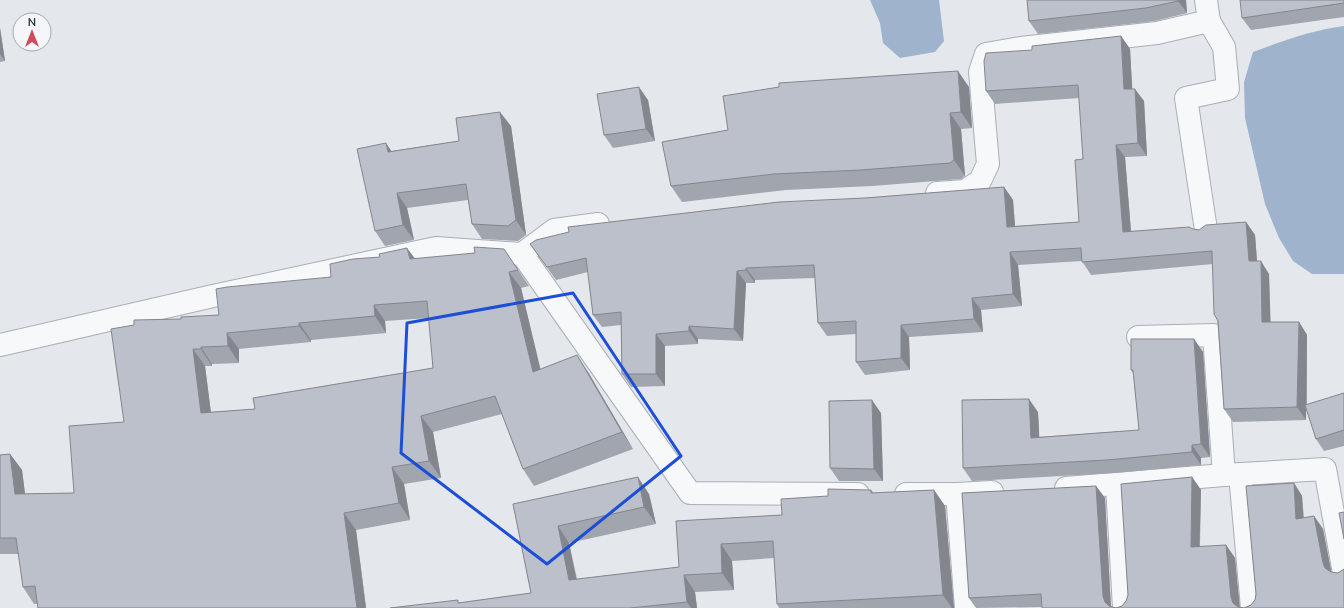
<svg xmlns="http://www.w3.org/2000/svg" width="1344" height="608" viewBox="0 0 1344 608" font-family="Mulish,sans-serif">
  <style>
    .water { fill: #9fb4cc }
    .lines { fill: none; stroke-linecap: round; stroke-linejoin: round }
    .minor-casing { stroke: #a9aeb7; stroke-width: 24 }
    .minor { stroke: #f7f8fa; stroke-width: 22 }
    .wall { fill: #a1a5ae; fill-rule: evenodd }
    .shaded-wall { fill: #83868d }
    .building { fill: #bbc0ca; stroke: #83868d; fill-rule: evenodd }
    .marked { fill: none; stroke: #1d4ed8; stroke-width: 3; stroke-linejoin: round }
  </style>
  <rect width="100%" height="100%" fill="#e4e7ec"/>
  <g class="water">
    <polygon points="870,0 939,0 944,41 935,52 900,58 883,43 880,23"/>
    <path d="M1344,26v248h-32l-19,-13 -14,-23 -14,-34 -20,-86 -1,-36 9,-30c30,-11 59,-22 91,-26z"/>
  </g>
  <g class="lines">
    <g class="minor-casing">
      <g id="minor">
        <polyline points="937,193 965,191 980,181 988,164 980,72 986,54 1021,48 1157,33 1209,21 1206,0"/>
        <polyline points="1206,230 1186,98 1228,89 1224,47 1209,21"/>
        <polyline points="522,254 554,230 598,224"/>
        <polyline points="1138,337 1214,335 1224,475"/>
        <polyline points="0,345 213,296 436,248 522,254 690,493 858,494"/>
        <polyline points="1240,474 1252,608"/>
        <polyline points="1117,485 1124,608"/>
        <polyline points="1066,488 1224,475 1325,469 1344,573"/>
        <polyline points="906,494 957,494 992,492"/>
        <polyline points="957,494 966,608"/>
      </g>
    </g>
    <use href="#minor" class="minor"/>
  </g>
  <g class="wall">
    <polygon points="1027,0 1186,0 1187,13 1155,21 1038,34 1029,21"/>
    <polygon points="1344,0 1344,17 1251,30 1242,18"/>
    <polygon points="0,28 5,61 0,62"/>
    <polygon points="1121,36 1130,49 1132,89 1144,101 1147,156 1125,157 1131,231 1193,229 1199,230 1246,222 1255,235 1257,261 1269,274 1270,322 1299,322 1307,335 1307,405 1344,393 1344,446 1324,451 1316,439 1306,409 1306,420 1233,422 1224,409 1213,264 1091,275 1082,261 1018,265 1022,306 981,310 983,332 909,337 910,370 865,375 856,362 856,334 827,336 818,323 815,278 755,280 755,283 746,283 743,341 698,339 698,344 665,346 665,386 631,387 622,374 621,325 602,327 593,315 588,272 556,280 530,244 865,198 1004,187 1013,200 1015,226 1079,222 1083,159 1079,98 995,104 986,91 1032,50"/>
    <polygon points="969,87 972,128 961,129 965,176 961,179 872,186 786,190 682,202 671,186"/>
    <polygon points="648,100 655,141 613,148 604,135"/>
    <polygon points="511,126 526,235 518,241 482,239 472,224 468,200 407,208 414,240 385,246 375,231 392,151 459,141"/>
    <path d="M504,249l25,37 -8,2 19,81 48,3 45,77 -99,37 -11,-17 -21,-55 -69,18 8,46 -37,6 6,36 -54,10 10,78h-328l-1,-4h-3l-11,-17 -4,-33h-19v-99l10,-1 12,16 3,24 49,-1 50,-71 57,-103 38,-4 112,-38 49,-20 35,2 60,-6zM429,318l4,50 -178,41 -44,3 -6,-46h7v-2l27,-1v-14l72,-7v-2l75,-7 -1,-12z"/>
    <polygon points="1194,339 1203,352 1210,457 1201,458 1201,465 1116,473 972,481 963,468 1038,412 1039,437 1139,430 1133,373 1131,370"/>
    <polygon points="881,413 883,481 839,481 830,468"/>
    <polygon points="1192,477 1201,490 1200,547 1226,545 1235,558 1239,607 1244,608 1251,605 1255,600 1256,594 1246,486 1294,483 1302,496 1304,518 1314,516 1323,529 1331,572 1338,573 1344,569 1344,608 1042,608 1042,607 976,608 969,598 962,493 1096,486 1105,498 1111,607 1116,608 1122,606 1126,601 1128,595 1121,484"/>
    <polygon points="871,490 874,493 934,490 945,506 954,608 779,608 777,604 774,558 732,561 734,590 695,592 697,608 390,608 459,603 531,593 513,504 649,494 656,524 569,543 577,579 679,567 676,521 782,515 828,496"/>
  </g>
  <g class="shaded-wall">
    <polygon points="1178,0 1186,0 1187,13 1178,1"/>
    <polygon points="0,28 5,61 0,54"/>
    <polygon points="1121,36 1130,49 1133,102 1124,89"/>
    <polygon points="958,71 969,87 972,128 961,112"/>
    <polygon points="639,87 648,100 655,141 646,129"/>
    <polygon points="1135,89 1144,101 1147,156 1138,143"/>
    <polygon points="500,112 511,126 526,235 516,220"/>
    <polygon points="950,113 961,129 965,176 954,160"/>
    <polygon points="386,143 396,158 388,152"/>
    <polygon points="1116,145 1125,157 1132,245 1123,232"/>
    <polygon points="1004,187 1013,200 1016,239 1007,227"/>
    <polygon points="397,193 407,208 414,240 403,225"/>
    <polygon points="1246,222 1255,235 1258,274 1249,261"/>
    <polygon points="407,248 419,264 410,259"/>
    <polygon points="1010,252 1018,265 1022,306 1013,294"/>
    <polygon points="1261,261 1269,274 1271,335 1262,322"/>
    <polygon points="746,268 755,280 755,283 746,270"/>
    <polygon points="737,271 746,283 743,341 734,329"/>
    <polygon points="509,272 521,288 545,388 533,372"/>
    <polygon points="972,298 981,310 983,332 974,319"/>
    <polygon points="374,305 385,321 386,333 375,316"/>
    <polygon points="1299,322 1307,335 1306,420 1297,407"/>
    <polygon points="299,323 311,340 311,342 299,326"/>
    <polygon points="901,325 909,337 910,370 901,358"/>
    <polygon points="689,326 698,339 698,344 689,331"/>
    <polygon points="227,333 239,349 239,363 228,346"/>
    <polygon points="656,334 665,346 665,386 656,374"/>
    <polygon points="1194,339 1203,352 1210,457 1201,444"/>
    <polygon points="201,347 212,364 212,366 201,349"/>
    <polygon points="193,349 205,366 213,430 201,413"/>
    <polygon points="577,355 588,372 633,449 622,432"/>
    <polygon points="1029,399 1038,412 1040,450 1031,438"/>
    <polygon points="872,400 881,413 883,481 874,469"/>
    <polygon points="421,416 433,432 441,478 429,461"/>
    <polygon points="1192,445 1201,458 1201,465 1192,452"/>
    <polygon points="10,454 22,470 27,510 15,494"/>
    <polygon points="392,467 404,484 410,520 399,503"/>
    <polygon points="638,477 649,494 656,524 644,507"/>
    <polygon points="1192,477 1201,490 1199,560 1191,547"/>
    <polygon points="1294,483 1302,496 1304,532 1296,519"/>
    <polygon points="1096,486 1105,498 1111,608 1105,602 1103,596"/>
    <polygon points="934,490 945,506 954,608 952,608 943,595"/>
    <polygon points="344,513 356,530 366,608 357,608"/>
    <polygon points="1314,516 1323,529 1332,575 1325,568 1323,563"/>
    <polygon points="558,526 569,543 580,597 569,580"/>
    <polygon points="721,544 732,561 734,590 722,573"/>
    <polygon points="1226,545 1235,558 1240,608 1233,603 1231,597"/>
    <polygon points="684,575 695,592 697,608 691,608 687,602"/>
  </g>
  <g class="building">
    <polygon points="1027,0 1178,0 1178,1 1146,8 1029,21"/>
    <polygon points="1240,0 1344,0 1344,3 1242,18"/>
    <polygon points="1121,36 1124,89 1135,89 1138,143 1116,145 1123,232 1189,227 1193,229 1199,230 1206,225 1246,222 1249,261 1261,261 1262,322 1299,322 1297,407 1224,409 1218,321 1214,314 1212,251 1082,262 1081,248 1010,252 1013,294 972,298 974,319 901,325 901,358 856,362 856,321 818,323 814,265 746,268 746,270 737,271 734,329 689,326 689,331 656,334 656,374 622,374 621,312 593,315 586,258 547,267 530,244 536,240 569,232 568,227 779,202 865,198 1004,187 1007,227 1079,222 1075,160 1083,159 1078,85 986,91 984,61 986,53 1032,50 1032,46"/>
    <polygon points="958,71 961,112 950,113 954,160 950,163 861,170 774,174 671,186 662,142 728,130 723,96 779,87 779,83"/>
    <polygon points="639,87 646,129 604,135 597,94"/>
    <polygon points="500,112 516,220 508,226 472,224 466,184 397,193 403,225 375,231 357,149 386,143 388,152 459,141 456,118"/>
    <path d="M474,247l30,2 14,21 -9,2 24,100 44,-17 45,77 -99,37 -28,-73 -74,20 8,45 -37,6 7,36 -55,10 13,95h-319l-3,-22 -12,1 -7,-49h-16v-83l10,-1 5,40 59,-1 -5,-67 55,-4 -13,-93 23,-4v-5l47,-1v-2l38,-2 -3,-26 11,-2 104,-10 -1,-13 23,-5 27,-2 -1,-3 28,-6 3,11 65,-6zM427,301l6,67 -180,30 2,11 -54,4 -8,-64h8v-2l27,-1 -1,-13 72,-7v-3l76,-7 -1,-11z"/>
    <polygon points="1131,339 1194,339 1201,444 1192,445 1192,452 1107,460 963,468 962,400 1029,399 1031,438 1139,430 1133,370 1131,370"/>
    <polygon points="1344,393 1344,430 1316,439 1305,405"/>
    <polygon points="872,400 874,469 830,468 829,401"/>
    <polygon points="638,477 644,507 558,526 569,580 679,567 676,521 782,515 781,499 828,496 828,489 871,490 871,493 934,490 943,595 777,604 773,541 721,544 722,573 684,575 687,602 630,608 390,608 458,600 458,603 531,593 513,504"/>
    <polygon points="1192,477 1191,547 1226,545 1231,597 1233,603 1238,607 1244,608 1251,605 1255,600 1256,594 1246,486 1294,483 1296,519 1314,516 1323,563 1325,568 1331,572 1338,573 1344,569 1344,608 1042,608 1041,594 969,598 962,493 1096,486 1103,596 1105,602 1109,606 1116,608 1122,606 1126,601 1128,595 1121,484"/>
    <polygon points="1344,512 1344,539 1339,513"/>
  </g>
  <path class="marked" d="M573,293l108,163 -134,108 -146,-111 6,-130z"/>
  <g transform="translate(32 32)"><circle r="19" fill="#f4f6f9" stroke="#a4a8b1"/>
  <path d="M0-3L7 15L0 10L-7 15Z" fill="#d1495b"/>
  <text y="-6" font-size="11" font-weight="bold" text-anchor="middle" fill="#2b3445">N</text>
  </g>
</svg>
